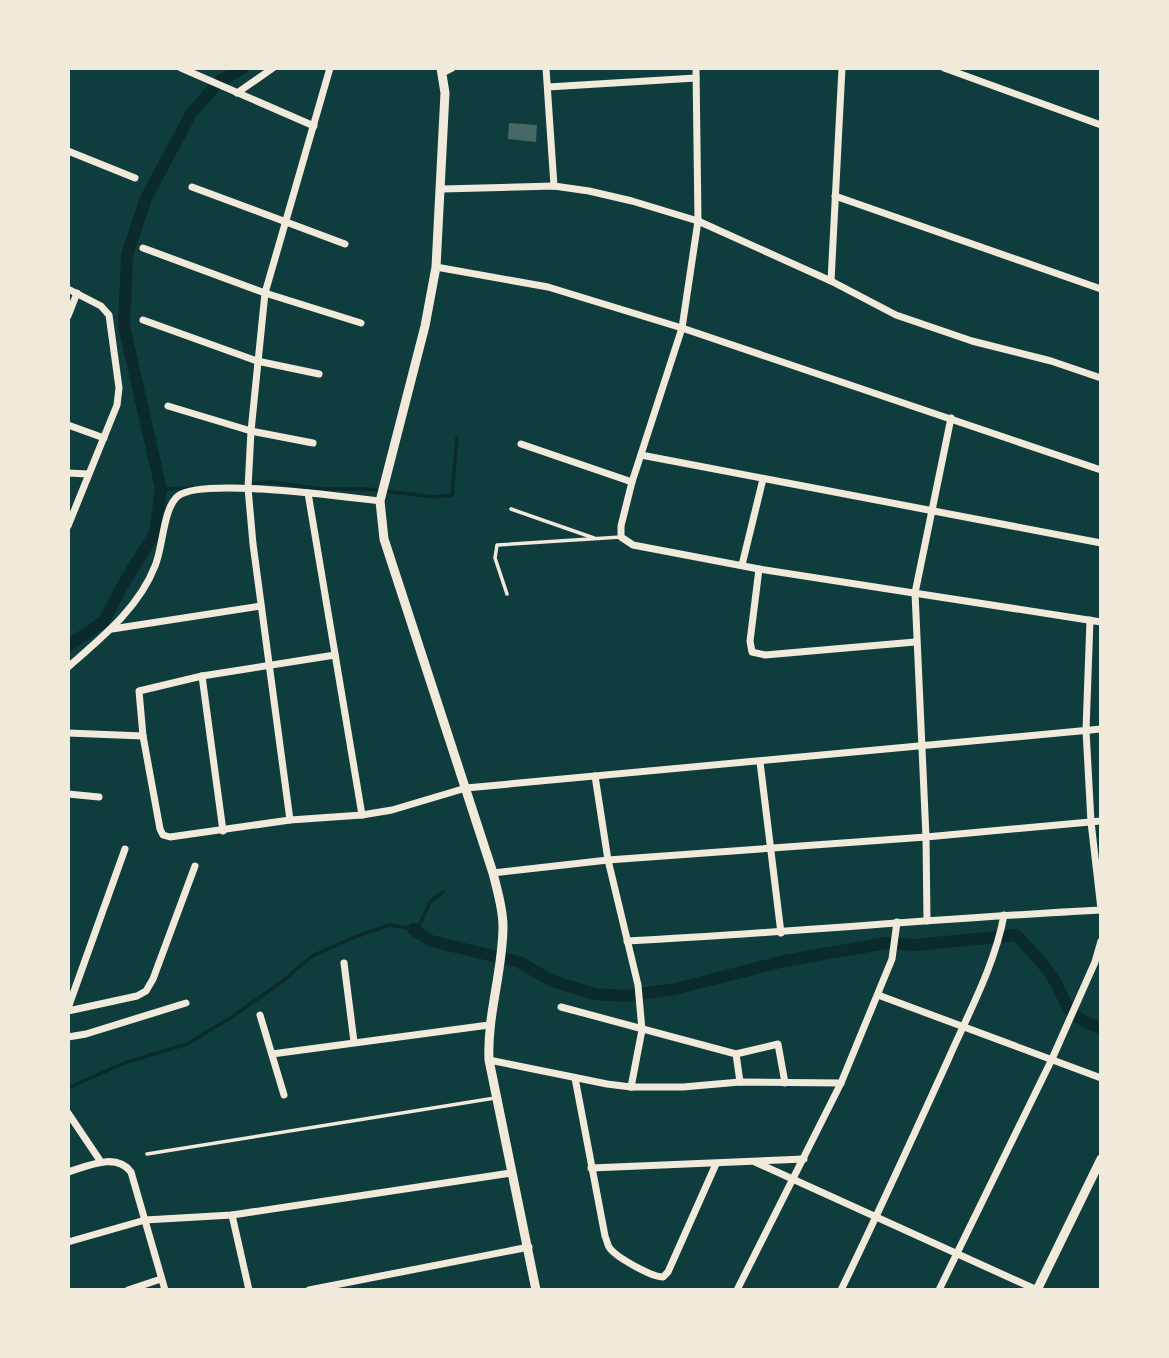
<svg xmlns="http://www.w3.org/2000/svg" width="1169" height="1358" viewBox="0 0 1169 1358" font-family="'Roboto Condensed',sans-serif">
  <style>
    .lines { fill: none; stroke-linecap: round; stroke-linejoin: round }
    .stream { stroke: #0a2a2b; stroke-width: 3.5 }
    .canal { stroke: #0a2a2b; stroke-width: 12 }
    .building { fill: #486865 }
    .service { stroke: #f1e9da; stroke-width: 3.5 }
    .minor { stroke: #f1e9da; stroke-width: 7 }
    .tertiary { stroke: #f1e9da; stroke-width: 9 }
  </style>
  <rect width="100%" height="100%" fill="#0f3d3e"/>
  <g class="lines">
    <g class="stream">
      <polyline points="250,484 270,482 323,489 368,489 435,497 452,495 457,438"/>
      <polyline points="161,489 194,488"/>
      <polyline points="68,1088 124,1063 187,1044 232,1017 284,980 312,956 355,937 389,925 413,929 420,924 430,902 443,892"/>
    </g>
    <g class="canal">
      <polyline points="68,646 104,621 125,581 155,533 161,489 124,326 127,255 146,198 192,112 220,81 243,68"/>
      <path d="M413,929l18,12 88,21 33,19 43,13 30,2 50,-7 109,-28 102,-18 29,2 101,-10c12,13 27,27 37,43 17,29 10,37 48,50"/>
    </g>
  </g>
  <polygon class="building" points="509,123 537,125 536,142 508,139"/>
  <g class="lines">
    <g class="service">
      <polyline points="511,509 594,538"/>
      <polyline points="507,594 495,558 497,545 621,537"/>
      <polyline points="147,1154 495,1098"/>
    </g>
    <g class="minor">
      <polyline points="181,68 314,126"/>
      <polyline points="546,68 554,186"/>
      <polyline points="696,68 698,221 682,328 632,482 621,526 621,537 633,545 759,569 1101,622"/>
      <polyline points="944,68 1101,125"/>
      <polyline points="442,73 452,68"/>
      <polyline points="548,87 696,78"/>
      <polyline points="237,93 273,68"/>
      <polyline points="68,151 135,178"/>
      <polyline points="192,187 345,244"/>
      <polyline points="442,189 554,186 589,191 632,201 698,221 831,281 896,315 972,341 1051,361 1101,378"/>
      <polyline points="835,196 1101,289"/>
      <polyline points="143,248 265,293 361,323"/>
      <polyline points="436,267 548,287 682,328 1101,470"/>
      <polyline points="831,281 842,68"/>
      <polyline points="68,289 101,306 109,315 119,388 117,405 68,526"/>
      <polyline points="68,316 77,293"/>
      <polyline points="143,320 257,361 319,374"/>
      <polyline points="168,406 251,431 313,443"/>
      <polyline points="68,425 104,438"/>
      <polyline points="521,444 632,482"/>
      <polyline points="641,455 1101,543"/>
      <polyline points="68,473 88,474"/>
      <polyline points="308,493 362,815"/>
      <polyline points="742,565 763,479"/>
      <polyline points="759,569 750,641 752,652 765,655 915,642"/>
      <polyline points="1090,620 1086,730 1091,822 1101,909"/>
      <polyline points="112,629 261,606"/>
      <polyline points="335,655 202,676 139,691 143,736 160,829 163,835 170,837 290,820 362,815 392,810 466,788 1101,729"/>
      <path d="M68,667c33,-29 71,-59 87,-101 8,-18 8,-58 23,-70 23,-19 167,1 202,5"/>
      <polyline points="202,676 223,831"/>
      <polyline points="68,733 143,736"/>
      <polyline points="760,762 781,933"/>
      <polyline points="595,776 608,860 638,985 642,1030 631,1087"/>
      <polyline points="68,794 99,797"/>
      <polyline points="290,820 253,544 248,488 251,431 265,293 330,68"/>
      <polyline points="493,873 608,860 926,837 1101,821"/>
      <polyline points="927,921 926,837 915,593 951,418"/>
      <path d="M627,941c158,-8 316,-23 474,-31"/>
      <polyline points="344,963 354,1042"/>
      <polyline points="878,995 1101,1078"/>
      <polyline points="561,1007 736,1054 778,1044 785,1083"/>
      <polyline points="68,1008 125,849"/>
      <polyline points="68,1011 137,996 146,991 153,979 195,866"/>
      <polyline points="260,1015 284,1095"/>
      <polyline points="68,1037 86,1034 186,1003"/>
      <polyline points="272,1054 489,1025"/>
      <polyline points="736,1054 740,1082"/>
      <polyline points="489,1060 607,1084 631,1087 683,1087 740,1082 841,1083"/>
      <path d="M575,1078l30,158c1,2 3,10 4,11 6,10 43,30 54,30l5,-5 48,-108"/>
      <polyline points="68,1113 101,1162"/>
      <polyline points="755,1162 1037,1290"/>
      <polyline points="591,1168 804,1159"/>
      <path d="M68,1172c20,-6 48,-20 63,0l34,118"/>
      <polyline points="232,1215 249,1290"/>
      <polyline points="68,1242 145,1220 232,1215 511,1173"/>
      <polyline points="128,1290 161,1279"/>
      <polyline points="309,1290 529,1247"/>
      <polyline points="737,1290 841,1083 892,959 897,922"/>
      <path d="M841,1290c37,-76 72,-153 107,-230 20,-46 47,-95 56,-145"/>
      <polyline points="939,1290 1052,1059 1095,962 1101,941"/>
    </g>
    <g class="tertiary">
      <path d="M441,68l4,25 -9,174 -11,59 -45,175 4,38 109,334c4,17 10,35 10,53 0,45 -16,88 -14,134l47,230"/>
      <polyline points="1037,1290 1101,1159"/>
    </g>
  </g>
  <rect width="1169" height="1358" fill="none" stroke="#f1e9da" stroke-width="140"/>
</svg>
